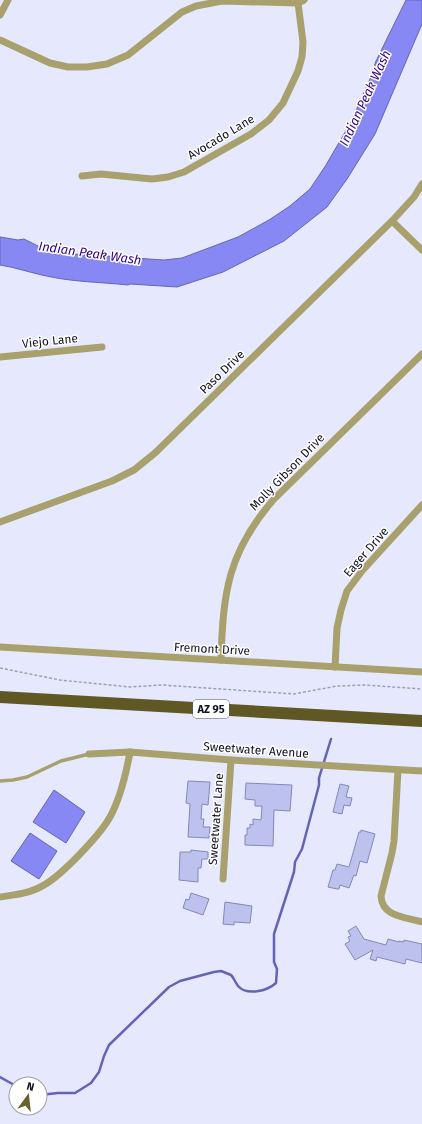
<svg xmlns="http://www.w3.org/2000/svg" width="422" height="1124" viewBox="0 0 422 1124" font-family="'Fira Sans',sans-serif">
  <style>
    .water { fill: #8788f4; stroke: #6464b5 }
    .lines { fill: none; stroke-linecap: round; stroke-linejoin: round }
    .stream { stroke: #6464b5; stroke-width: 2.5 }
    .building { fill: #bdc1ee; stroke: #8588b6 }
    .path { stroke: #9d9fb2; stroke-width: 1.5; stroke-dasharray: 3 2; stroke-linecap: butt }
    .service { stroke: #a8a16d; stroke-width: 3.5 }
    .minor { stroke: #a8a16d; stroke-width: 7 }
    .trunk { stroke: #5f5824; stroke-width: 12 }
    .labels { text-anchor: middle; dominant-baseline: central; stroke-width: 3; stroke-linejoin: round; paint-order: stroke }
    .shield { fill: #fff; stroke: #585864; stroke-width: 1 }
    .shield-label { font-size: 11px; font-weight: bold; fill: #112 }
    .street-label { font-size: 12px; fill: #112; stroke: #fff }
    .water-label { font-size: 13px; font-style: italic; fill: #2c008b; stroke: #fff }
  </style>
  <rect width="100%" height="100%" fill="#e6e9fd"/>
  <g class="water">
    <path d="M406,0h16v24l-47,110 -28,45 -20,28 -43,34 -61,31 -46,15 -47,-3 -2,1c-28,-3 -58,-3 -86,-10 -14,-3 -28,-8 -42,-10v-28l18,3 6,-1 22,11 28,4 90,6 18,-2 56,-21 31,-17 21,-14 20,-17 16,-24 25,-43 19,-43 6,-18z"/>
    <polygon points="54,790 85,812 66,843 33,822"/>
    <polygon points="30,833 57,851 39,879 11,861"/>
  </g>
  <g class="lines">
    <g class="stream">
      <polyline points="0,1077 16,1086"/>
      <path d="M40,1095l18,-2h17l16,-10 8,-11 5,-16 5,-11 60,-58 11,-6 34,-9 7,-1 10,4c3,3 4,7 7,11 9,10 29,5 38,-3l1,-14 -3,-7v-28l20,-62 1,-10 7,-13 17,-64v-7l12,-39"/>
    </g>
  </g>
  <g class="building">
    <polygon points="188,781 210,782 208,805 202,804 201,819 204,819 203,827 210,827 209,838 188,837 190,804 186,803"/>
    <polygon points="246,783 292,785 290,811 274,810 273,846 245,845 245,835 247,835 247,828 250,828 250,824 253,825 253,819 261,820 262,806 255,806 255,800 245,799"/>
    <polygon points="340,784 349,786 346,797 352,798 350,806 344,805 342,814 333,812"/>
    <polygon points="361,830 375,834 367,863 360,861 356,876 354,875 349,888 340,885 339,889 337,889 328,887 333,870 335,870 337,864 349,867 359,832 361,832"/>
    <polygon points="191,850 208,852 208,859 202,859 201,868 198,868 198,882 179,880 180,852 191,852"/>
    <polygon points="191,893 209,899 203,915 183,908 186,899 189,900"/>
    <polygon points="225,902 252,906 250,923 234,922 234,925 223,924"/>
    <polygon points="356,926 364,939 386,945 388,939 399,942 399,941 404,942 404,940 422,944 422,963 406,959 405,964 377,957 376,961 370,959 373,950 355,960 345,944 350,941 348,937 351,936 348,931"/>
  </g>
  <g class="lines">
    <polyline class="path" points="0,668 60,680 130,687 162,685 294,694 337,686 365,685 422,689"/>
    <polyline class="service" points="0,781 13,780 27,777 61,761 89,754"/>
    <g class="minor">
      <polyline points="0,15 8,0"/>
      <polyline points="0,40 50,63 68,67 87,67 107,64 128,55 182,12 196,6 222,1 298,3 304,0"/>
      <polyline points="82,176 101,174 152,179 168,177 184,172 251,134 269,120 283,103 298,71 302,57 303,42 298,3"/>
      <polyline points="392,221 422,250"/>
      <polyline points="0,357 102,347"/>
      <polyline points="0,522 112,481 134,470 155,453 392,221 414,197 422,184"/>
      <polyline points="0,647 422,672"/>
      <path d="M221,660c2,-68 7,-108 53,-161l148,-145"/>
      <polyline points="335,667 337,628 341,610 347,591 362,571 422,505"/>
      <polyline points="89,754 130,752 231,760 422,771"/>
      <path d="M398,770l-4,71 -2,12 -11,43c1,21 24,21 41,26"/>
      <polyline points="223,879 231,760"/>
      <path d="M0,897c15,-2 31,-4 44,-12 18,-10 56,-50 66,-68 11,-20 16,-43 20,-65"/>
    </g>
    <polyline class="trunk" points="0,697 422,721"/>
  </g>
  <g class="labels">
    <rect class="shield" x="193" y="700" width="36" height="18" rx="3"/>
    <g class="shield-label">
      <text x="211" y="709">AZ 95</text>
    </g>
    <g class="street-label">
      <text transform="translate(221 137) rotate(-31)">Avocado Lane</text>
      <text transform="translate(50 341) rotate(-6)">Viejo Lane</text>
      <text transform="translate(222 372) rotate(-44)">Paso Drive</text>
      <text transform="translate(287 472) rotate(-46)">Molly Gibson Drive</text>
      <text transform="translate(366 552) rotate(-49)">Eager Drive</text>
      <text transform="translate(212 649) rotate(3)">Fremont Drive</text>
      <text transform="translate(256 750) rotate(4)">Sweetwater Avenue</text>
      <text transform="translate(216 819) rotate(-86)">Sweetwater Lane</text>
    </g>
    <g class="water-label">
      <text transform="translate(365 98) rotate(-65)">Indian Peak Wash</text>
      <text transform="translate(90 253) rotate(8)">Indian Peak Wash</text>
    </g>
  </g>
  <g transform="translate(28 1096) rotate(15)"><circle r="19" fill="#ffffff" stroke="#a0a0a7"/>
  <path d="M0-3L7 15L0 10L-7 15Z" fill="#69622e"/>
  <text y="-6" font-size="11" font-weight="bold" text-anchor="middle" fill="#111122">N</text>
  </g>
</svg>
